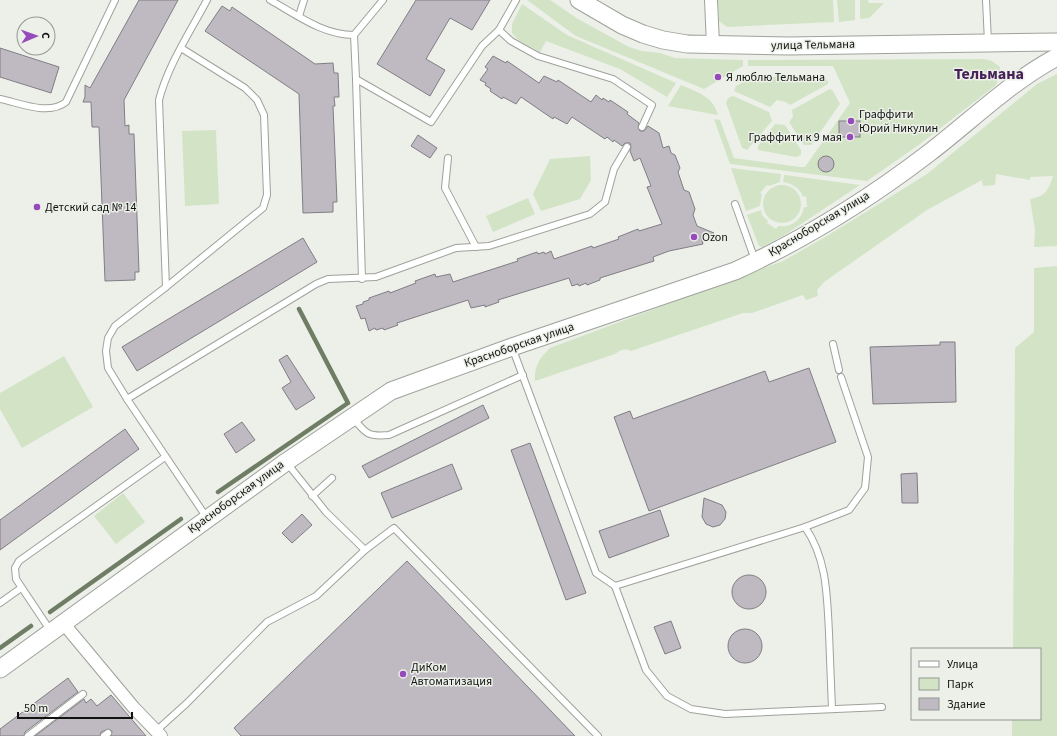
<svg xmlns="http://www.w3.org/2000/svg" width="1057" height="736" viewBox="0 0 1057 736" font-family="'Source Sans 3',sans-serif">
  <style>
    .green { fill: #d2e4c5 }
    .lines { fill: none; stroke-linecap: round; stroke-linejoin: round }
    .stream { stroke: #707d65; stroke-width: 4.5 }
    .building { fill: #bfbac2; stroke: #817d84 }
    .lane-casing { stroke: #9ea29b; stroke-width: 8 }
    .street-casing { stroke: #9ea29b; stroke-width: 14 }
    .secondary-casing { stroke: #9ea29b; stroke-width: 19 }
    .lane { stroke: #fff; stroke-width: 6 }
    .street { stroke: #fff; stroke-width: 12 }
    .secondary { stroke: #fff; stroke-width: 17 }
    .poi-dot { fill: #9549ba; stroke: #ecf0e9; stroke-width: 1.5 }
    .labels { text-anchor: middle; dominant-baseline: central; stroke-width: 3; stroke-linejoin: round; paint-order: stroke }
    .street-label { font-size: 12px; fill: #111310; stroke: #ecf0e9 }
    .poi-label { font-size: 12px; fill: #111310; stroke: #ecf0e9; text-anchor: start }
    .district-label { font-size: 16px; font-weight: bold; fill: #452158; stroke: #ecf0e9 }
  </style>
  <rect width="100%" height="100%" fill="#ecf0e9"/>
  <g class="green">
    <polygon points="527,0 550,0 578,19 629,47 642,51 660,53 675,58 743,60 743,66 704,89 576,36"/>
    <polygon points="718,0 833,0 834,22 727,27 719,21"/>
    <polygon points="837,0 855,0 855,20 839,22"/>
    <polygon points="860,0 868,0 869,3 884,3 869,18 860,19"/>
    <polygon points="522,4 567,35 676,83 667,97 620,69 546,41 540,52 518,40 512,33 512,24"/>
    <polygon points="984,59 992,61 1000,67 999,76 996,85 920,144 867,181 730,164 714,119 720,120 734,158 800,167 805,167 850,103 833,66 748,66 748,60"/>
    <path d="M1057,74v172l-23,1 1,-17 -5,-31c16,-3 18,-8 23,-23l-23,1v3l-34,-6 -1,11 -12,1 -1,-6 -55,30 -103,72 -7,8 1,6 -12,4 -3,-5 -51,18h-9l-112,38c-7,-3 -11,-1 -16,3l-80,27c-1,-16 5,-23 15,-33l233,-87 44,-25 100,-62 110,-90z"/>
    <polygon points="752,77 825,77 828,82 828,84 790,105 786,102 777,100 770,107 734,91 736,86"/>
    <path d="M681,85c16,7 32,11 37,30l-50,-9z"/>
    <polygon points="830,89 833,91 840,104 811,145 804,145 789,122 793,117 792,110"/>
    <polygon points="733,96 769,112 772,121 747,150 742,148 726,103 728,98"/>
    <polygon points="775,124 785,125 801,150 801,155 796,157 758,150 758,146"/>
    <polygon points="216,130 219,204 185,206 182,131"/>
    <polygon points="590,156 591,180 580,199 541,211 533,194 550,159"/>
    <polygon points="731,168 781,174 780,182 769,186 767,185 760,193 762,194 760,206 746,211"/>
    <path d="M784,175h1l75,10 -77,51 -21,11 -3,-1 -12,-31 14,-5 1,5 6,6 -1,2 9,6 2,-3c13,2 23,-5 26,-19h3l-1,-11 -3,1c-3,-9 -10,-13 -20,-15z"/>
    <circle cx="782" cy="204" r="19"/>
    <polygon points="528,198 535,214 493,232 486,216"/>
    <polygon points="1057,266 1057,736 1012,736 1012,719 1040,719 1040,649 1013,649 1015,348 1034,332 1034,268"/>
    <polygon points="64,356 93,407 22,448 0,409 0,393"/>
    <polygon points="123,493 145,522 116,544 94,516"/>
  </g>
  <g class="lines">
    <g class="stream">
      <polyline points="218,492 348,403 299,309"/>
      <polyline points="50,612 181,519"/>
      <polyline points="0,648 31,626"/>
    </g>
  </g>
  <g class="building">
    <polygon points="139,0 178,0 124,100 125,126 129,125 129,134 134,134 139,272 135,272 135,280 105,281 99,127 92,127 91,102 83,102 85,97 85,85 90,88"/>
    <polygon points="416,0 490,0 472,30 450,18 426,59 445,70 430,96 377,64"/>
    <polygon points="222,6 230,11 232,7 315,64 333,63 334,73 338,73 339,97 334,97 335,106 333,106 337,202 333,202 333,212 303,213 299,94 205,31"/>
    <polygon points="0,48 59,67 51,93 0,77"/>
    <polygon points="493,56 506,63 507,61 539,83 544,76 557,82 558,80 591,102 596,95 602,100 603,98 609,102 610,100 628,112 627,114 639,123 638,128 640,131 644,131 648,126 659,133 663,148 669,146 671,153 675,155 680,168 678,172 684,190 689,192 695,209 693,215 697,226 714,233 701,236 703,244 669,251 653,257 654,261 600,278 600,280 587,285 586,283 579,286 578,284 572,286 569,278 498,300 499,302 485,307 485,305 471,308 468,300 397,323 398,325 384,330 383,328 376,330 375,328 369,331 365,318 361,319 356,306 363,304 363,302 369,300 369,298 389,291 390,293 416,283 415,281 435,274 436,277 450,274 453,282 518,261 517,259 537,252 538,254 544,252 545,254 551,251 554,259 592,246 593,248 619,239 618,237 638,229 639,231 662,224 647,187 651,186 640,158 634,161 630,151 631,147 630,143 625,143 622,146 614,140 613,142 607,137 605,139 572,117 567,124 554,117 553,119 521,97 516,104 503,97 502,99 490,91 491,89 485,85 486,83 480,80 488,69 485,67"/>
    <rect x="839" y="121" width="21" height="16"/>
    <polygon points="418,135 437,148 430,158 411,146"/>
    <circle cx="826" cy="164" r="8"/>
    <polygon points="303,238 317,262 137,371 122,347"/>
    <polygon points="940,342 955,342 956,402 873,404 870,347 940,345"/>
    <polygon points="287,355 315,398 296,410 282,388 291,382 279,360"/>
    <polygon points="809,368 836,442 649,511 614,417 630,411 633,419 765,371 769,382"/>
    <polygon points="483,405 489,418 369,478 362,466"/>
    <polygon points="242,422 255,440 236,453 224,434"/>
    <polygon points="125,429 139,449 0,550 0,520"/>
    <polygon points="530,443 586,593 566,600 511,450"/>
    <polygon points="452,464 462,489 392,518 381,493"/>
    <polygon points="917,473 918,503 902,503 901,474"/>
    <polygon points="704,498 722,505 726,512 725,519 720,525 713,527 706,524 702,517"/>
    <polygon points="660,510 669,536 609,558 599,531"/>
    <polygon points="302,514 312,525 292,543 282,533"/>
    <polygon points="407,561 575,736 241,736 234,728"/>
    <circle cx="749" cy="592" r="17"/>
    <polygon points="671,621 681,648 665,654 654,627"/>
    <circle cx="745" cy="646" r="17"/>
    <polygon points="68,678 78,692 25,732 24,736 0,736 0,729"/>
    <polygon points="111,695 146,736 111,736 112,731 108,729 101,732 100,736 35,736 84,699 86,703 91,699 97,706"/>
  </g>
  <g class="lines">
    <g class="lane-casing">
      <g id="lane">
        <path d="M207,0c-17,32 -39,65 -48,100l7,187 -51,39 -7,12 -2,13 2,17 19,31 80,119"/>
        <path d="M270,0c27,15 53,35 84,35l29,-35"/>
        <polyline points="986,0 988,42"/>
        <polyline points="299,16 304,0"/>
        <polyline points="499,30 511,41 538,56 613,79 652,105 642,127"/>
        <polyline points="354,35 356,79 431,122 482,46 499,30 516,0"/>
        <polyline points="356,79 362,279"/>
        <path d="M0,99c20,4 49,17 66,3l49,-102"/>
        <polyline points="448,158 445,188 476,247"/>
        <polyline points="735,204 755,260"/>
        <polyline points="166,287 263,208 267,195 264,115 257,100 245,88 181,48"/>
        <polyline points="833,344 839,370"/>
        <polyline points="512,347 596,573 615,586 805,527 849,510 865,488 868,457 841,377"/>
        <polyline points="127,399 316,284 328,279 376,277 456,248 489,246 590,214 605,202 614,169 627,147"/>
        <path d="M353,418c13,16 15,19 36,17l134,-60"/>
        <polyline points="287,463 326,512 365,550"/>
        <polyline points="312,496 332,478"/>
        <path d="M805,527c22,32 22,68 24,106 1,25 2,51 3,76"/>
        <polyline points="615,586 646,670 667,696 691,709 725,714 882,707"/>
        <polyline points="0,603 21,588"/>
        <polyline points="50,630 16,579 15,568 19,561 165,457"/>
        <polyline points="156,731 187,703 267,622 316,596 365,550 394,528 598,736"/>
        <polyline points="28,736 83,694"/>
        <polyline points="104,736 108,733"/>
      </g>
    </g>
    <g class="street-casing">
      <g id="street">
        <polyline points="711,0 713,45"/>
        <polyline points="64,624 134,708 161,736"/>
      </g>
    </g>
    <g class="secondary-casing">
      <g id="secondary">
        <polyline points="579,0 622,25 643,34 663,40 687,44 789,46 1057,42"/>
        <path d="M0,669l286,-207 105,-71 121,-44 223,-76c68,-31 134,-72 194,-118 42,-32 81,-71 128,-96"/>
      </g>
    </g>
    <use href="#lane" class="lane"/>
    <use href="#street" class="street"/>
    <use href="#secondary" class="secondary"/>
  </g>
  <g class="poi-dot">
    <circle cx="718" cy="77" r="4"/>
    <circle cx="851" cy="121" r="4"/>
    <circle cx="850" cy="137" r="4"/>
    <circle cx="37" cy="207" r="4"/>
    <circle cx="694" cy="237" r="4"/>
    <circle cx="403" cy="674" r="4"/>
  </g>
  <g class="labels">
    <g class="street-label">
      <text transform="translate(813 45) rotate(-1)">улица Тельмана</text>
      <text transform="translate(819 224) rotate(-31)">Красноборская улица</text>
      <text transform="translate(519 345) rotate(-19)">Красноборская улица</text>
      <text transform="translate(236 497) rotate(-36)">Красноборская улица</text>
    </g>
    <g class="poi-label">
      <text x="726" y="77">Я люблю Тельмана</text>
      <text x="859" y="114">Граффити<tspan x="859" dy="14">Юрий Никулин</tspan></text>
      <text x="842" y="137" text-anchor="end">Граффити к 9 мая</text>
      <text x="45" y="207">Детский сад № 14</text>
      <text x="702" y="237">Ozon</text>
      <text x="411" y="667">ДиКом<tspan x="411" dy="14">Автоматизация</tspan></text>
    </g>
    <g class="district-label">
      <text x="989" y="74">Тельмана</text>
    </g>
  </g>
  <rect x="911" y="648" width="130" height="72" fill="#ecf0e9" stroke="#949892"/>
  <rect x="919" y="661" width="20" height="6" fill="#ffffff" stroke="#949892"/>
  <text x="947" y="668" font-size="12" fill="#111310">Улица</text>
  <rect x="919" y="678" width="20" height="12" fill="#d2e4c5" stroke="#949892"/>
  <text x="947" y="688" font-size="12" fill="#111310">Парк</text>
  <rect x="919" y="698" width="20" height="12" fill="#bfbac2" stroke="#949892"/>
  <text x="947" y="708" font-size="12" fill="#111310">Здание</text>
  <g transform="translate(36 36) rotate(88)"><circle r="19" fill="#ecf0e9" stroke="#949892"/>
  <path d="M0-3L7 15L0 10L-7 15Z" fill="#9549ba"/>
  <text y="-6" font-size="11" font-weight="bold" text-anchor="middle" fill="#111310">С</text>
  </g>
  <path d="M18 712v6h114v-6" fill="none" stroke="#111310" stroke-width="2"/>
  <text x="24" y="712" font-size="12" fill="#111310" stroke="#ecf0e9" stroke-width="3" paint-order="stroke">50 m</text>
</svg>
